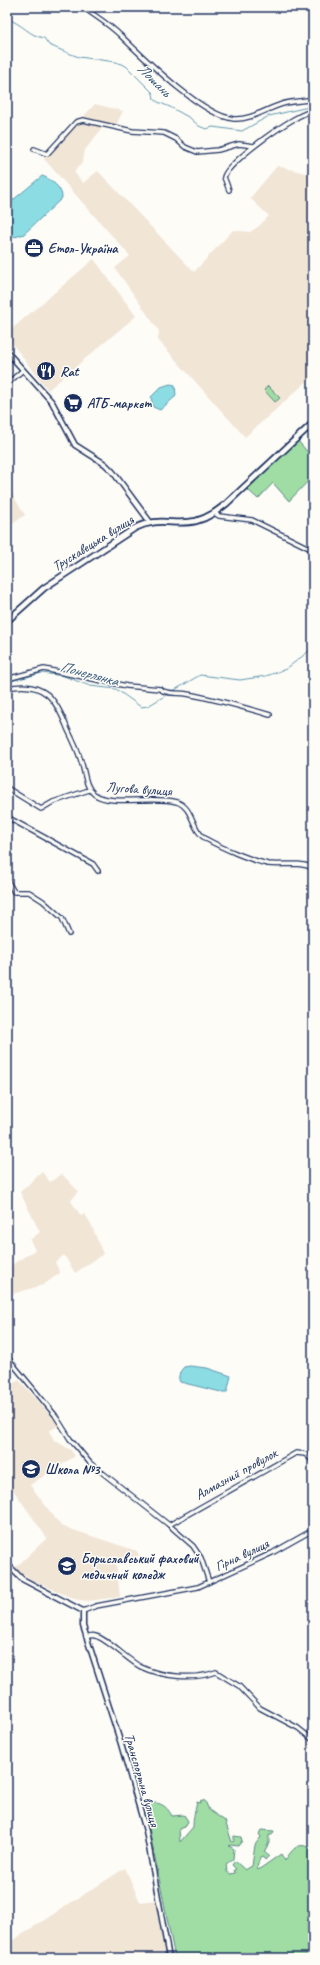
<svg xmlns="http://www.w3.org/2000/svg" width="320" height="1965" viewBox="0 0 320 1965" font-family="Caveat,sans-serif">
  <style>
    .built { fill: #f1e5d6 }
    .green { fill: #9fdda5; stroke: #5d8682 }
    .water { fill: #8bdde3; stroke: #5e97ae }
    .lines { fill: none; stroke-linecap: round; stroke-linejoin: round }
    .stream { stroke: #5e97ae; stroke-width: 1 }
    .minor-casing { stroke: #1b2f5e; stroke-width: 6 }
    .tertiary-casing { stroke: #1b2f5e; stroke-width: 7 }
    .secondary-casing { stroke: #1b2f5e; stroke-width: 8 }
    .minor { stroke: #fdfcf7; stroke-width: 3.5 }
    .tertiary { stroke: #fdfcf7; stroke-width: 4 }
    .secondary { stroke: #fdfcf7; stroke-width: 4.5 }
    .labels { text-anchor: middle; dominant-baseline: central; stroke-width: 3; stroke-linejoin: round; paint-order: stroke }
    .poi-label { font-size: 14px; font-weight: bold; fill: #1b2f5e; stroke: #fdfcf7; text-anchor: start }
    .street-label { font-size: 14px; fill: #1b2f5e; stroke: #fdfcf7 }
    .water-label { font-size: 15px; font-style: italic; fill: #375a7f; stroke: #fdfcf7 }
  </style>
  <rect width="100%" height="100%" fill="#fdfcf7"/>
  <filter id="ink" filterUnits="userSpaceOnUse"><feTurbulence type="fractalNoise" baseFrequency=".025" numOctaves="2"/><feDisplacementMap in="SourceGraphic" scale="8" xChannelSelector="R" yChannelSelector="G"/><feConvolveMatrix kernelMatrix="1 2 1 2 8 2 1 2 1" color-interpolation-filters="sRGB"/></filter>
  <g filter="url(#ink)">
    <g class="built">
      <polygon points="95,104 123,111 114,129 103,127 85,150 83,161 74,172 83,183 98,171 194,272 233,230 250,232 259,226 269,216 250,198 277,166 313,175 313,376 245,437 158,340 159,331 115,268 130,256 44,159"/>
      <polygon points="94,259 136,316 48,390 7,337 7,333"/>
      <polygon points="7,486 25,515 7,528"/>
      <polygon points="42,1172 50,1182 62,1174 78,1191 71,1201 81,1216 85,1214 91,1224 103,1254 75,1273 64,1255 55,1262 60,1273 43,1285 9,1295 7,1293 7,1268 35,1250 30,1240 40,1232 20,1192"/>
      <polygon points="19,1380 57,1422 58,1426 49,1431 54,1440 71,1450 75,1456 30,1485 61,1526 137,1551 139,1556 116,1563 120,1597 87,1601 74,1599 30,1579 15,1568 47,1538 7,1481 7,1387"/>
      <polygon points="125,1868 140,1902 155,1900 166,1958 7,1958 7,1944"/>
    </g>
    <g class="green">
      <polygon points="268,386 280,398 275,402 264,390"/>
      <polygon points="298,441 312,457 310,462 311,478 289,501 273,483 258,499 247,489"/>
      <path d="M201,1800l4,1 4,9 16,11 7,21 2,-1v-5l7,1 1,4 -4,5 -8,-1 -1,1 5,3 -1,10 -7,5 1,8 4,2 4,-1 -1,-3 2,-1 -4,-4 3,-4 10,9 7,-4 3,-21 6,-8 -2,-3 2,-4 13,1 -2,4h-3v8l-5,9 5,4 -4,4 -2,-3 -3,1 -3,9 1,3 23,-16 4,7c7,-12 15,-22 28,-10v107h-138l-31,-155c14,-1 21,0 28,13l12,-1 4,6 -2,5 -7,3 1,13 13,-15c0,-9 2,-16 4,-25l3,1z"/>
    </g>
    <g class="water">
      <path d="M42,176c8,2 21,13 20,22l-38,36 -9,3 -8,-6v-26z"/>
      <polygon points="170,384 175,385 176,396 160,410 153,407 151,397 161,387"/>
      <path d="M190,1366l17,2 24,8 -4,16h-6l-41,-10c-3,-5 0,-11 4,-15z"/>
    </g>
    <g class="lines">
      <g class="stream">
        <path d="M7,19c15,4 22,17 37,19l5,7 19,8 11,4 37,5 10,4 27,27 1,6 4,3 12,5 20,11 9,8 7,3 7,-2 29,4 27,-15 44,-10"/>
        <polyline points="7,682 42,673 64,676 90,686 116,689 141,707 148,706 168,694"/>
        <polyline points="173,691 200,675 240,680 266,676 286,669 313,648"/>
      </g>
      <g class="minor-casing">
        <g id="minor">
          <path d="M83,7c12,9 26,17 37,28 23,22 82,81 114,84 18,1 35,-12 52,-16 9,-2 18,-2 27,-4"/>
          <polyline points="34,149 47,154 76,122 83,120 132,131 164,133 176,139 185,147 197,152 218,150 239,144 254,146"/>
          <path d="M229,190l-5,-13c4,-15 73,-65 89,-66"/>
          <polyline points="7,384 23,370"/>
          <polyline points="308,428 313,434"/>
          <polyline points="214,513 219,516 252,520 313,550"/>
          <path d="M7,679l37,-10 83,17 33,3c7,6 19,3 27,5 28,5 56,13 83,21"/>
          <path d="M7,688c38,-8 49,11 61,42 5,10 10,21 13,31 4,11 4,26 13,33 18,13 59,1 83,8 17,6 14,28 29,37 16,9 44,21 62,25 15,2 30,-3 45,4"/>
          <polyline points="7,788 41,809 53,802 89,790"/>
          <polyline points="7,817 93,864 98,871"/>
          <polyline points="7,880 14,892 29,892 43,901 62,918 69,934"/>
          <polyline points="7,1065 7,1066"/>
          <polyline points="7,1357 55,1415 70,1439 90,1463 169,1525 193,1546 201,1558 209,1582"/>
          <polyline points="169,1525 296,1453 305,1454 313,1461"/>
          <polyline points="83,1611 96,1606 198,1587 272,1553 313,1530"/>
          <path d="M86,1637c3,-1 7,-2 9,-1 10,1 35,26 46,31 21,10 53,13 75,5l23,14 21,22 38,20 15,12"/>
        </g>
      </g>
      <g class="tertiary-casing">
        <g id="tertiary">
          <polyline points="7,352 52,402 75,445 105,464 113,472 150,522"/>
          <polyline points="7,1564 22,1579 83,1611 83,1626 121,1744 146,1831 169,1958"/>
        </g>
      </g>
      <g class="secondary-casing">
        <path id="secondary" d="M7,621l37,-33 91,-60c24,-12 38,-2 61,-7 12,-3 21,-10 30,-17l87,-81"/>
      </g>
      <use href="#minor" class="minor"/>
      <use href="#tertiary" class="tertiary"/>
      <use href="#secondary" class="secondary"/>
    </g>
  </g>
  <defs>
    <g id="office-disc" transform="scale(1)"><circle r="9.5" fill="#1b2f5e" stroke="#fdfcf7"/><path d="M-6-3h4V-5.5h4V-3h4V5H-6ZM-1-4.5V-3h2v-1.5ZM-6 0V1H6V0Z" fill="#fff"/></g>
    <g id="restaurant-disc" transform="scale(1)"><circle r="9.5" fill="#1b2f5e" stroke="#fdfcf7"/><path d="M-5-6h1v4h1v-4h1v4h1v-4h1v5L-1.5 .5V6h-2V.5L-5-1ZM5-6V6H3V1.5H1.5Q1.5-4 5-6Z" fill="#fff"/></g>
    <g id="supermarket-disc" transform="scale(1)"><circle r="9.5" fill="#1b2f5e" stroke="#fdfcf7"/><path d="M-6-5.5h2.5l.6 2H6L4.5 2H-2.5L-4.4-4H-6ZM-1.5 3.2a1.3 1.3 0 1 0 .1 0ZM3 3.2a1.3 1.3 0 1 0 .1 0Z" fill="#fff"/></g>
    <g id="school-disc" transform="scale(1)"><circle r="9.5" fill="#1b2f5e" stroke="#fdfcf7"/><path d="M0-5L7-2L0 1L-7-2ZM-4 1L0 2.5L4 1V4Q0 6-4 4Z" fill="#fff"/></g>
    <g id="university-disc" transform="scale(1)"><circle r="9.5" fill="#1b2f5e" stroke="#fdfcf7"/><path d="M0-5L7-2L0 1L-7-2ZM-4 1L0 2.5L4 1V4Q0 6-4 4Z" fill="#fff"/></g>
  </defs>
  <g fill-rule="evenodd">
    <use href="#office-disc" x="34" y="248"/>
    <use href="#restaurant-disc" x="46" y="371"/>
    <use href="#supermarket-disc" x="73" y="403"/>
    <use href="#school-disc" x="31" y="1469"/>
    <use href="#university-disc" x="67" y="1566"/>
  </g>
  <g class="labels">
    <g class="poi-label">
      <text x="48" y="248">Етол-Україна</text>
      <text x="60" y="371">Rat</text>
      <text x="87" y="403">АТБ-маркет</text>
      <text x="45" y="1469">Школа №3</text>
      <text x="81" y="1558">Бориславський фаховий<tspan x="81" dy="16">медичний коледж</tspan></text>
    </g>
    <g class="street-label">
      <text transform="translate(93 543) rotate(-32)">Трускавецька вулиця</text>
      <text transform="translate(139 789) rotate(4)">Лугова вулиця</text>
      <text transform="translate(236 1474) rotate(-29)">Алмазний провулок</text>
      <text transform="translate(242 1555) rotate(-25)">Гірна вулиця</text>
      <text transform="translate(142 1780) rotate(74)">Транспортна вулиця</text>
    </g>
    <g class="water-label">
      <text transform="translate(154 80) rotate(45)">Лошань</text>
      <text transform="translate(89 674) rotate(15)">Понерлянка</text>
    </g>
  </g>
  <rect width="320" height="1965" fill="none" stroke="#fdfcf7" stroke-width="24"/>
  <rect x="12" y="12" width="296" height="1941" fill="none" stroke="#1b2f5e" stroke-width="1.5" filter="url(#ink)"/>
</svg>
